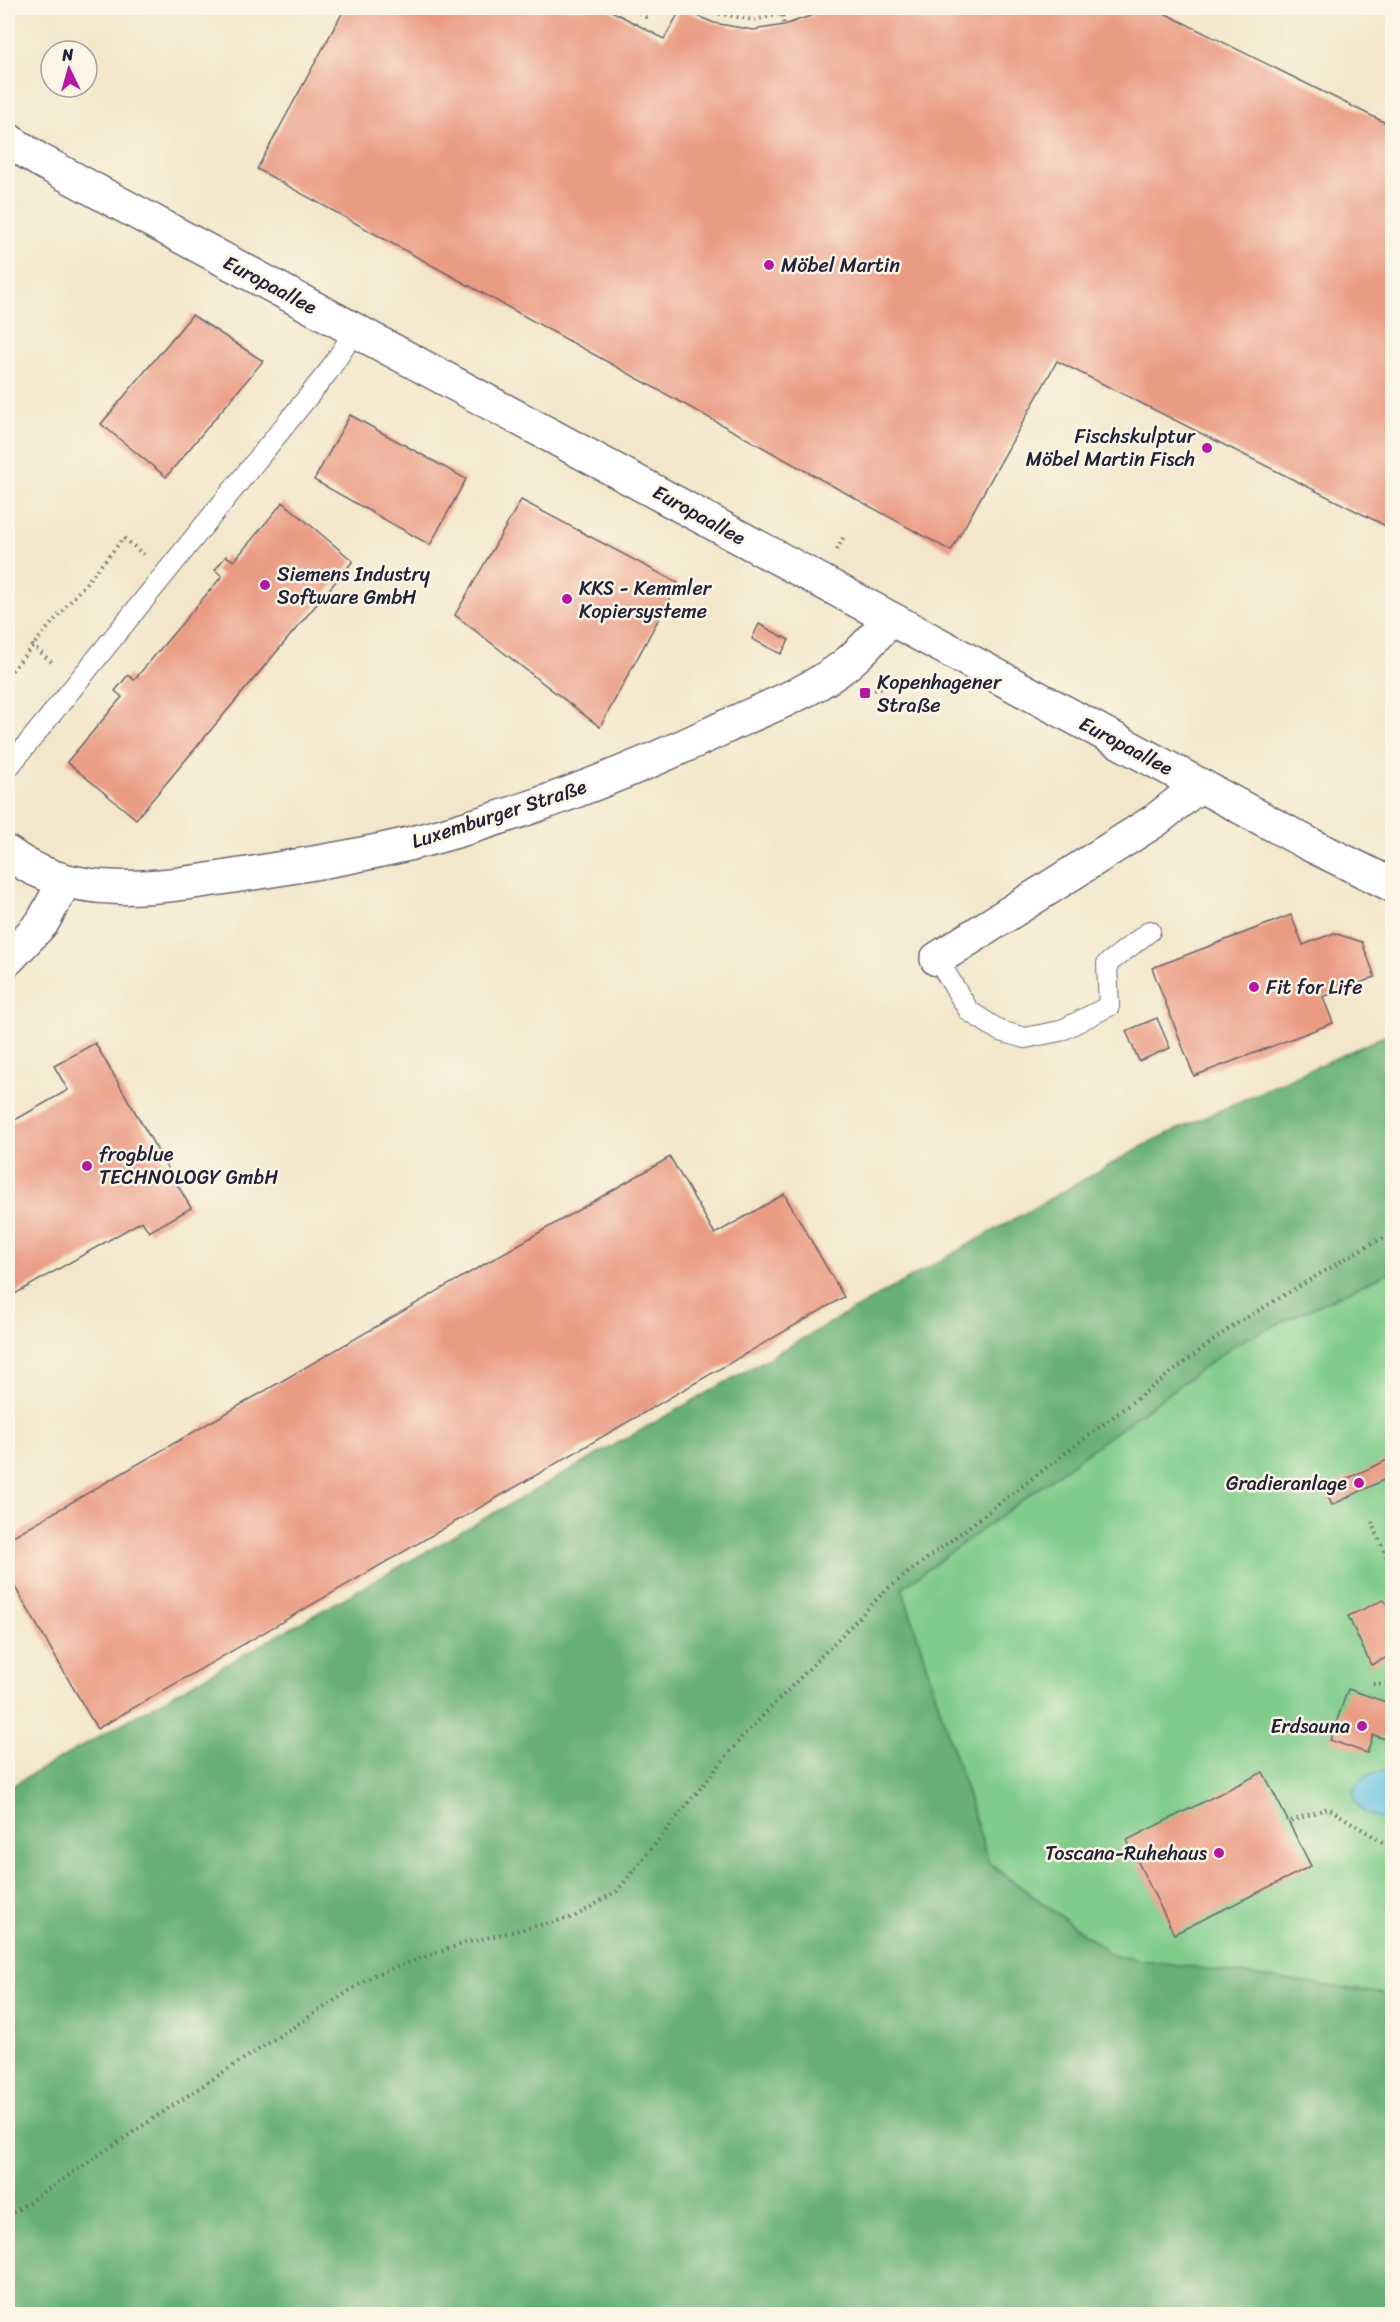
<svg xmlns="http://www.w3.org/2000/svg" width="1400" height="2322" viewBox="0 0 1400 2322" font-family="Sriracha,sans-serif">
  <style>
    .green { fill: #7fcc8b; stroke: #507763; stroke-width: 1.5 }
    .forest { fill: #67b077; stroke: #446959; stroke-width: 1.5 }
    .water { fill: #62c4e1; stroke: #42738e; stroke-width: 1.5 }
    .building { fill: #ea9b84 }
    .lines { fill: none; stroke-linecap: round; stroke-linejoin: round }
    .service-casing { stroke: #6b676d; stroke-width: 22 }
    .minor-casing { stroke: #6b676d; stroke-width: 36 }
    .path { stroke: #6b676d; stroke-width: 4; stroke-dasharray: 1.5 4.5; stroke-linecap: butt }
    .service { stroke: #fff; stroke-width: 20 }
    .minor { stroke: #fff; stroke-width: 33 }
    .poi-dot { fill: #b5179e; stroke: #fcf5e5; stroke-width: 2 }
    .labels { text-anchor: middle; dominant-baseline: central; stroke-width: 5; stroke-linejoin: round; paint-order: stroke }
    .poi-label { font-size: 20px; fill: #22223b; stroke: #fcf5e5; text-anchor: start }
    .street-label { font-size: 20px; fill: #22223b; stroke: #fcf5e5 }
  </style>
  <rect width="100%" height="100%" fill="#fcf5e5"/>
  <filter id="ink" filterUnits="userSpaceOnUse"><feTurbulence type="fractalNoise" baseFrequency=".0167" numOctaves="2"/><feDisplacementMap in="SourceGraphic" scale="12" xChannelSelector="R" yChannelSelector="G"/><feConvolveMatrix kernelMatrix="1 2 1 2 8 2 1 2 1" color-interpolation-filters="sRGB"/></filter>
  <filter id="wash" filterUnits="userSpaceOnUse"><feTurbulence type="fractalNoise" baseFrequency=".008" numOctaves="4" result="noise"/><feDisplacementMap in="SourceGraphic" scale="24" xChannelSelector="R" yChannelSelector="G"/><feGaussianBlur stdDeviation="1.35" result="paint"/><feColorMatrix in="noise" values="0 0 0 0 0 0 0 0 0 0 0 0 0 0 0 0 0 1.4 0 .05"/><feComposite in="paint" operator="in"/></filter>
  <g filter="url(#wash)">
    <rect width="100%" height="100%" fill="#f3e6ca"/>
    <polygon class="green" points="1392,1271 1392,1995 1114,1956 989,1863 902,1588 1237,1343"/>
    <polygon class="forest" points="1392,1026 1392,1271 1237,1343 902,1588 989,1864 1114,1956 1392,1995 1392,2314 8,2314 8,1788 1152,1141 1391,1033"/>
    <path class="water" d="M1384,1771l8,4v46c-45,-4 -53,-44 -8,-50z"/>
    <g id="blocks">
      <g class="building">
        <polygon points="345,8 606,8 664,39 681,9 714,23 753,30 784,25 816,14 826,8 1154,8 1392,126 1392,529 1057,361 951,551 257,169"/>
        <polygon points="192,315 263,361 166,477 101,424"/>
        <polygon points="350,415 466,479 430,545 314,480"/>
        <polygon points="521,500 678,583 600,727 455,615"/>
        <polygon points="283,502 353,561 136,819 67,762 122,697 115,691 128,675 134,680 222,576 215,570 226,556 234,561"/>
        <polygon points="759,624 789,640 781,654 752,639"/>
        <polygon points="1291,915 1303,945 1334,933 1362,942 1375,977 1323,997 1333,1023 1194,1076 1152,968"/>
        <polygon points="1157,1018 1170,1048 1139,1061 1126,1031"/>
        <polygon points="95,1043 191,1208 149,1232 142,1221 8,1298 8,1124 68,1090 54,1066"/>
        <polygon points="670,1157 715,1234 784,1194 844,1297 97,1729 8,1575 8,1539"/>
        <polygon points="1392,1458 1392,1476 1332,1505 1324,1489"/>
        <polygon points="1383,1600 1392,1607 1392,1655 1371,1665 1348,1616"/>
        <polygon points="1348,1689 1392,1704 1392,1717 1385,1739 1373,1735 1367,1753 1330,1740"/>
        <polygon points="1263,1772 1311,1866 1174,1934 1127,1840"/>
      </g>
    </g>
  </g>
  <g filter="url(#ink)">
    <use href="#blocks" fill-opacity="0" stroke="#6b676d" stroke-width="1.5"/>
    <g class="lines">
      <g class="service-casing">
        <g id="service">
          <polyline points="8,768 328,372 355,331"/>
          <polyline points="937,959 969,1011 1000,1031 1025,1038 1060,1031 1109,1006 1107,964 1150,931"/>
        </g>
      </g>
      <g class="minor-casing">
        <g id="minor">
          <polyline points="8,140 39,160 1311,845 1392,885"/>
          <path d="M8,853c68,52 160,33 239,21 69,-11 139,-22 206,-42 93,-27 184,-63 272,-105 31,-15 65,-27 95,-45 30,-17 48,-37 70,-63"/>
          <polyline points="8,959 42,923 65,881"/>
          <polyline points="937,959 1156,820 1200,785"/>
        </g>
      </g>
      <g class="path">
        <polyline points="629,8 646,17 651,8"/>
        <polyline points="702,8 715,13 754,20 782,14 784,25"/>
        <polyline points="837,550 844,536"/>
        <polyline points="32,645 54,664"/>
        <polyline points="8,675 124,538 144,555"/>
        <polyline points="874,690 893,684"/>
        <polyline points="1372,1522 1392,1570"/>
        <polyline points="1373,1684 1392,1683"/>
        <polyline points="1392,1757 1392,1760"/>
        <polyline points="1291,1821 1328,1808 1392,1848"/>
        <polyline points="8,2216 205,2084 374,1975 465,1943 574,1917 617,1891 742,1737 887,1589 1231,1327 1370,1244 1392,1235"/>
        <polyline points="1389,2314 1392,2306"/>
      </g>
      <use href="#service" class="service"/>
      <use href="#minor" class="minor"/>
    </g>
  </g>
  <g class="poi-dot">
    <circle cx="769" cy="265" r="6"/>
    <circle cx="1207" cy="448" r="6"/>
    <circle cx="265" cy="585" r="6"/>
    <circle cx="567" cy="599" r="6"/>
    <rect x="859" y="687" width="12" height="12" rx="3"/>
    <circle cx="1254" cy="987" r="6"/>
    <circle cx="87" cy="1166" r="6"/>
    <circle cx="1359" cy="1483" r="6"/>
    <circle cx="1362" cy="1726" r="6"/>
    <circle cx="1219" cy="1853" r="6"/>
  </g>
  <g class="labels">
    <g class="poi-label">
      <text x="781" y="265">Möbel Martin</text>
      <text x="1195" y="436" text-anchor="end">Fischskulptur<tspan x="1195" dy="23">Möbel Martin Fisch</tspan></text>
      <text x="277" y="574">Siemens Industry<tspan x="277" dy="23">Software GmbH</tspan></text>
      <text x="579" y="588">KKS - Kemmler<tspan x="579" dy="23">Kopiersysteme</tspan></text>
      <text x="877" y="682">Kopenhagener<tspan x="877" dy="23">Straße</tspan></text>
      <text x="1266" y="987">Fit for Life</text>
      <text x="99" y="1154">frogblue<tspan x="99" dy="23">TECHNOLOGY GmbH</tspan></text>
      <text x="1347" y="1483" text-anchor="end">Gradieranlage</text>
      <text x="1350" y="1726" text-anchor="end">Erdsauna</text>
      <text x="1207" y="1853" text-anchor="end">Toscana-Ruhehaus</text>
    </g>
    <g class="street-label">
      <text transform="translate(270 285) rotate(28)">Europaallee</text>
      <text transform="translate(699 515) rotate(29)">Europaallee</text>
      <text transform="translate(1126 746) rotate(28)">Europaallee</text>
      <text transform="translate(499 814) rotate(-18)">Luxemburger Straße</text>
    </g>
  </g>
  <rect width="1400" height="2322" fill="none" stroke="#fcf5e5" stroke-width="30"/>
  <g transform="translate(69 69) rotate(355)"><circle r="28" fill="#fcf5e5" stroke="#a5a1a1" stroke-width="1.5"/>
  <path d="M0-4.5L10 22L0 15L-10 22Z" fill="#b5179e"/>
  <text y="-9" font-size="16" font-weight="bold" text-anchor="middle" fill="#22223b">N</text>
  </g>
</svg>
